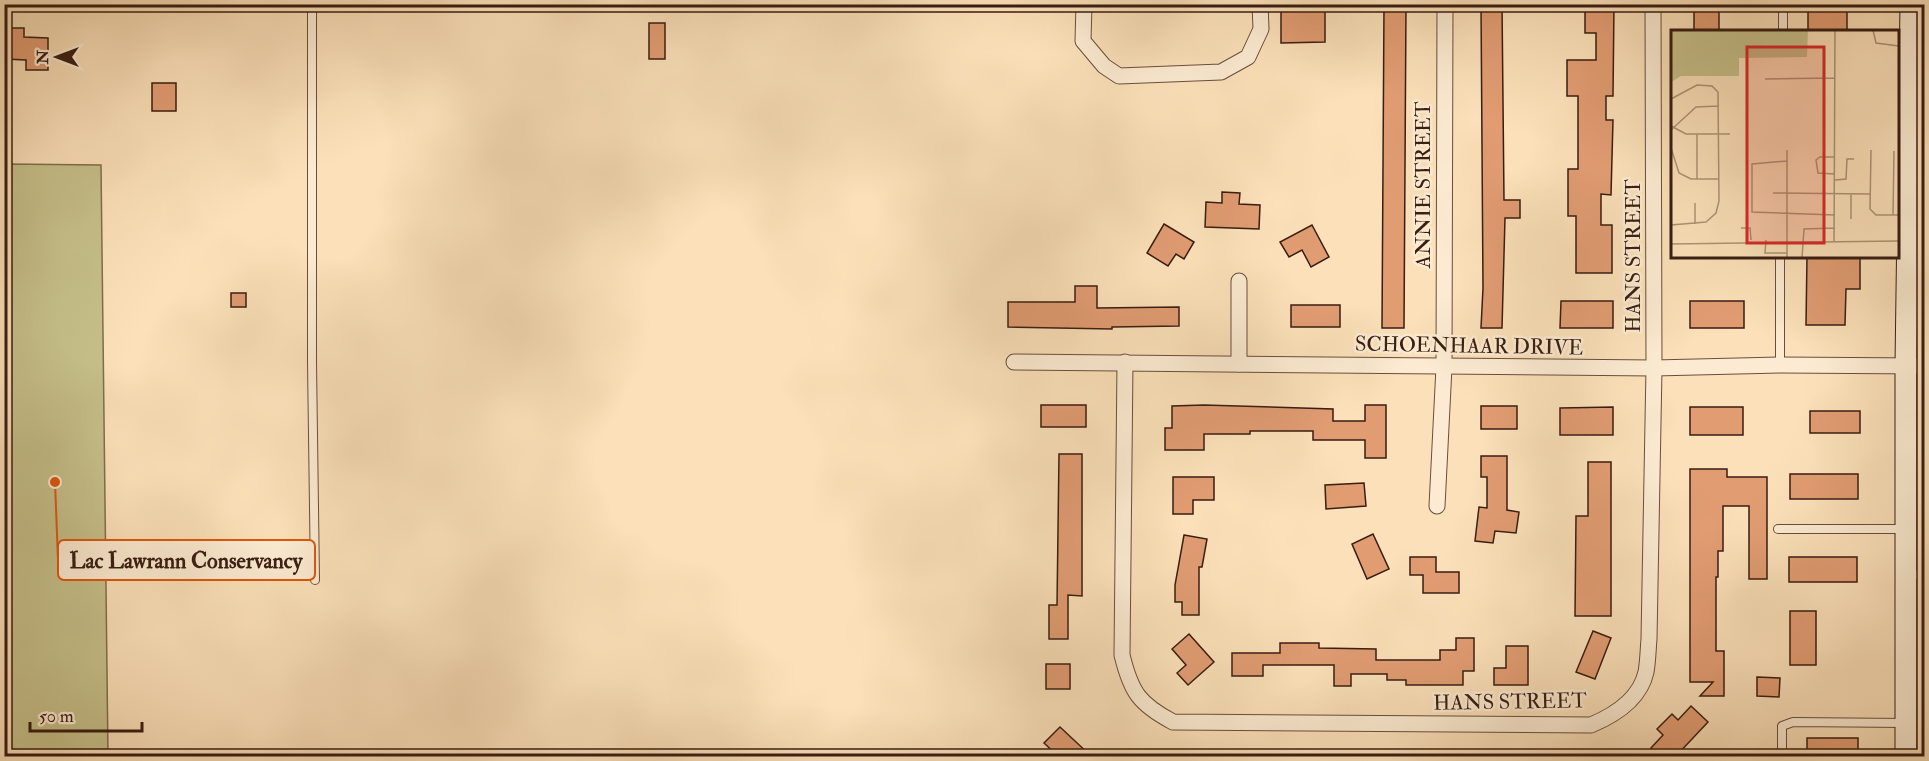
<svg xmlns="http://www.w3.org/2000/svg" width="1929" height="761" viewBox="0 0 1929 761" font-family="'IM FELL Double Pica',serif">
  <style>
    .green { fill: #c6c08a; stroke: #7f6e4e; stroke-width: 1.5 }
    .building { fill: #e19c72; stroke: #381d12; stroke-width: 1.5 }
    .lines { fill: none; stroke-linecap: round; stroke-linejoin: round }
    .lane-casing { stroke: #694e3c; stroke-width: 10 }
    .street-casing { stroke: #694e3c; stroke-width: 17 }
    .secondary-casing { stroke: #381d12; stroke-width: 23 }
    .lane { stroke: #fcebd2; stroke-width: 8 }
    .street { stroke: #fcebd2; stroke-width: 15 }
    .secondary { stroke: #fcebd2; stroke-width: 21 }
    .labels { text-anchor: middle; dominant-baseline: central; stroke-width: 5; stroke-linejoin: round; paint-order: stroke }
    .street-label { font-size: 21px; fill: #381d12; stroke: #fcebd2 }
    .inset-road { fill: none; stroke: #ad9276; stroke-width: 1.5 }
    .view { fill: #d62828; fill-opacity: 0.15; stroke: #d62828; stroke-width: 3 }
    .inset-edge { fill: none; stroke: #381d12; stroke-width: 3 }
    .leader { fill: none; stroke: #df560c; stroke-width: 2 }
    .callout-dot { fill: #df560c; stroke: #fcebd2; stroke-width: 2 }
    .callout { fill: #fcebd2; stroke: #df560c; stroke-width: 2 }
    .callout-label { font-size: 22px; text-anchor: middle; font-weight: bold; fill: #381d12 }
  </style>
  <rect width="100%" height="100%" fill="#fbe0b9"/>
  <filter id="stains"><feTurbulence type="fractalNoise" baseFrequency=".00333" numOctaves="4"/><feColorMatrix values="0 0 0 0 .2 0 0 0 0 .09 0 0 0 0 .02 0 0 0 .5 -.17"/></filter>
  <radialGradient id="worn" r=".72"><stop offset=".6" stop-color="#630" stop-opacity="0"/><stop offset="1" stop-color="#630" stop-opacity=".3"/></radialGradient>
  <polygon class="green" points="5,164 101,165 108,756 5,756"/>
  <g class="building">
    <polygon points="1281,4 1325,4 1325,42 1281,43"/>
    <polygon points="1384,4 1406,4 1404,328 1382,328"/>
    <polygon points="1481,4 1502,4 1504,200 1520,200 1520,218 1505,218 1502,328 1481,328 1483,288"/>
    <polygon points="1595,4 1614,4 1613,96 1606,96 1606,120 1613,120 1611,195 1601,194 1601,225 1612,225 1612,273 1576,273 1576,216 1568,216 1568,169 1578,169 1578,96 1567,96 1567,60 1596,60 1596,33 1585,33 1585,6 1595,6"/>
    <rect x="1694" y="4" width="25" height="28"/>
    <rect x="1808" y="4" width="39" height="28"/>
    <rect x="649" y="23" width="16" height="36"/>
    <polygon points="4,28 24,28 24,37 48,38 48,70 26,70 26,60 4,59"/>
    <rect x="152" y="83" width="24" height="28"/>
    <polygon points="1222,192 1240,193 1239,204 1260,205 1259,229 1205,227 1206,202 1222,203"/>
    <polygon points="1164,224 1194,242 1184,259 1176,254 1168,266 1147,253"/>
    <polygon points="1312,225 1329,257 1311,267 1302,250 1289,257 1280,242"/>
    <polygon points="1807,256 1860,256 1860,289 1846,289 1845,325 1806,325"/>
    <polygon points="1075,286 1097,286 1097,308 1179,307 1179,326 1112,327 1112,329 1008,327 1008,302 1075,302"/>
    <rect x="231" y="293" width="15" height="14"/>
    <polygon points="1561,301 1613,301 1613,328 1560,328"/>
    <rect x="1690" y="301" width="54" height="27"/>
    <rect x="1291" y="305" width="49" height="22"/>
    <rect x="1041" y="405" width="45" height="22"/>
    <polygon points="1204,405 1333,409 1333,421 1365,421 1365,405 1386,405 1386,458 1365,458 1365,440 1313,440 1313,431 1250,431 1250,434 1204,434 1204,450 1165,450 1165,428 1172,428 1172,406"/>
    <rect x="1481" y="406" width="36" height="23"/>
    <polygon points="1613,407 1613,435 1560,435 1560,408"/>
    <rect x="1690" y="407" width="53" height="28"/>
    <rect x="1810" y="411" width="50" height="22"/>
    <polygon points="1059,454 1082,454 1082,596 1068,595 1068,639 1049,639 1049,605 1057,605"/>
    <polygon points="1481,456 1507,456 1507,510 1519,512 1516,533 1495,531 1493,543 1475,541 1479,507 1487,508 1487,477 1481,477"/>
    <polygon points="1588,462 1611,462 1611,616 1575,616 1576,516 1588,516"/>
    <polygon points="1690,469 1727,469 1727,477 1767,477 1767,579 1749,579 1749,506 1723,506 1723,551 1718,551 1718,577 1716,577 1716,651 1724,651 1724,696 1700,696 1713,682 1690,682"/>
    <rect x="1790" y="474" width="68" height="25"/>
    <polygon points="1173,477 1214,477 1214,500 1193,500 1193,514 1173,514"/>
    <polygon points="1364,483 1366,506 1326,509 1325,485"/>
    <polygon points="1373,534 1389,569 1367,579 1352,544"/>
    <polygon points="1184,535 1207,539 1202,567 1199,567 1199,615 1182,615 1182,602 1175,602 1175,585"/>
    <polygon points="1410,557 1436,557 1436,572 1459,572 1459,593 1423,593 1423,575 1410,575"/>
    <rect x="1789" y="557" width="68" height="25"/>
    <rect x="1790" y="611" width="26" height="54"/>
    <polygon points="1593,631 1611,638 1595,679 1576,672"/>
    <polygon points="1189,634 1214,662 1188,685 1177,673 1186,665 1172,649"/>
    <polygon points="1456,638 1474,638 1474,671 1463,671 1463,685 1406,685 1406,680 1387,680 1387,674 1351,674 1351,686 1334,686 1334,665 1263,665 1263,676 1232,676 1232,653 1280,653 1280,643 1319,643 1319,648 1376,649 1376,660 1440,660 1440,650 1456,650"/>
    <polygon points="1506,646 1528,646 1528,685 1494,685 1494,668 1506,668"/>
    <rect x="1046" y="664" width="24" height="25"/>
    <polygon points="1757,677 1780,678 1779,697 1757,696"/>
    <polygon points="1691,706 1708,722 1676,756 1660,756 1651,748 1663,735 1657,729 1672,714 1678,720"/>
    <polygon points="1060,727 1091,756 1058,756 1044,743"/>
    <rect x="1807" y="738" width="51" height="18"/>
  </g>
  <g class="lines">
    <g class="lane-casing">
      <g id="lane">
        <polyline points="312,4 312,362 315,580"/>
        <polyline points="1783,32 1783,4"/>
        <polyline points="1898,210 1924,211"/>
        <polyline points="1780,256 1780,365"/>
        <polyline points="1778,529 1905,529"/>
        <polyline points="1909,573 1924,577"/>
        <polyline points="1782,756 1782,726 1793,722 1905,723"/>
      </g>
    </g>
    <g class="street-casing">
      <g id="street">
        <polyline points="1084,4 1083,41 1104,66 1119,76 1221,72 1248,57 1261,29 1260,4"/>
        <polyline points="1239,281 1239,364"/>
        <polyline points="1014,362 1654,368 1780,365 1924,366"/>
        <path d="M1125,362l-3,293c9,37 17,49 51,67l418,3c24,-10 49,-26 55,-53 2,-11 2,-22 3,-33l5,-271 -1,-364"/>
        <polyline points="1437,506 1444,367 1445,4"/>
      </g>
    </g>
    <g class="secondary-casing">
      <polyline id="secondary" points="1906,756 1906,365 1911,4"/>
    </g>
    <use href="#lane" class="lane"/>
    <use href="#street" class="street"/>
    <use href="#secondary" class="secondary"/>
  </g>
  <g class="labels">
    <g class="street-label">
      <text transform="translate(1423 185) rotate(-90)">ANNIE STREET</text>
      <text transform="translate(1633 256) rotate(-90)">HANS STREET</text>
      <text transform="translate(1469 346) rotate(1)">SCHOENHAAR DRIVE</text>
      <text transform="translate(1510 702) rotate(-1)">HANS STREET</text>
    </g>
  </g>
  <g transform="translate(1671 30)">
    <rect width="228" height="228" fill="#fbe0b9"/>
    <path d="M0,0h137l-1,27 -68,1v18h-58l-10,6z" fill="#c6c08a"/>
    <path class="inset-road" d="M202,0l3,13 23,3M94,49l70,-1M0,69l26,-14 15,1 6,6 1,109 -3,12 -10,9 -35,3M0,96l15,8h44M0,100l25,-23 22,-1M26,104v45M0,118l8,25 12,6h28M200,120l-1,59 6,6h23M116,131l-35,3v48l83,3M164,144l-17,-1 -2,-13 4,-3h15M164,150l11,-1 1,-20h7M102,163l97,1M180,164v25M222,185l1,-64M24,194v-21M70,198h9l1,12M95,210l-1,13h22M163,211l1,-211M0,214l228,-3M116,228v-108M131,228l2,-29 30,-1"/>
    <path class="view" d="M76,17h77v196h-77z"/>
    <rect width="228" height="228" class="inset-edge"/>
  </g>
  <path class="leader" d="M55 482L58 560"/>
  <circle class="callout-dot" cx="55" cy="482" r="6"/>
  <rect class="callout" x="58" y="540" width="257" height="40" rx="6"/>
  <g class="callout-label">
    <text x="186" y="568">Lac Lawrann Conservancy</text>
  </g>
  <rect width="1929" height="761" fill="none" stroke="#fbe0b9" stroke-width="24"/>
  <rect x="6" y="6" width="1917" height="749" fill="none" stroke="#381d12" stroke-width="3"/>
  <rect x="12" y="12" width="1905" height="737" fill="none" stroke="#381d12" stroke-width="1.5"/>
  <g transform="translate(57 57) rotate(270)" stroke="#fcebd2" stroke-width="4.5" paint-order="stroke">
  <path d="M0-4.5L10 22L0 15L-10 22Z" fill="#381d12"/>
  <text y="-9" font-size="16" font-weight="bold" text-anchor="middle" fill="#381d12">N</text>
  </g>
  <path d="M30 722v9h112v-9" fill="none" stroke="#381d12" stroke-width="3"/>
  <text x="39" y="722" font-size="18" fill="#381d12" stroke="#fcebd2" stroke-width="4.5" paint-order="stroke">50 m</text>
  <rect width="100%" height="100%" filter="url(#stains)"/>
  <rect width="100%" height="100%" fill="url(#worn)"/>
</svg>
